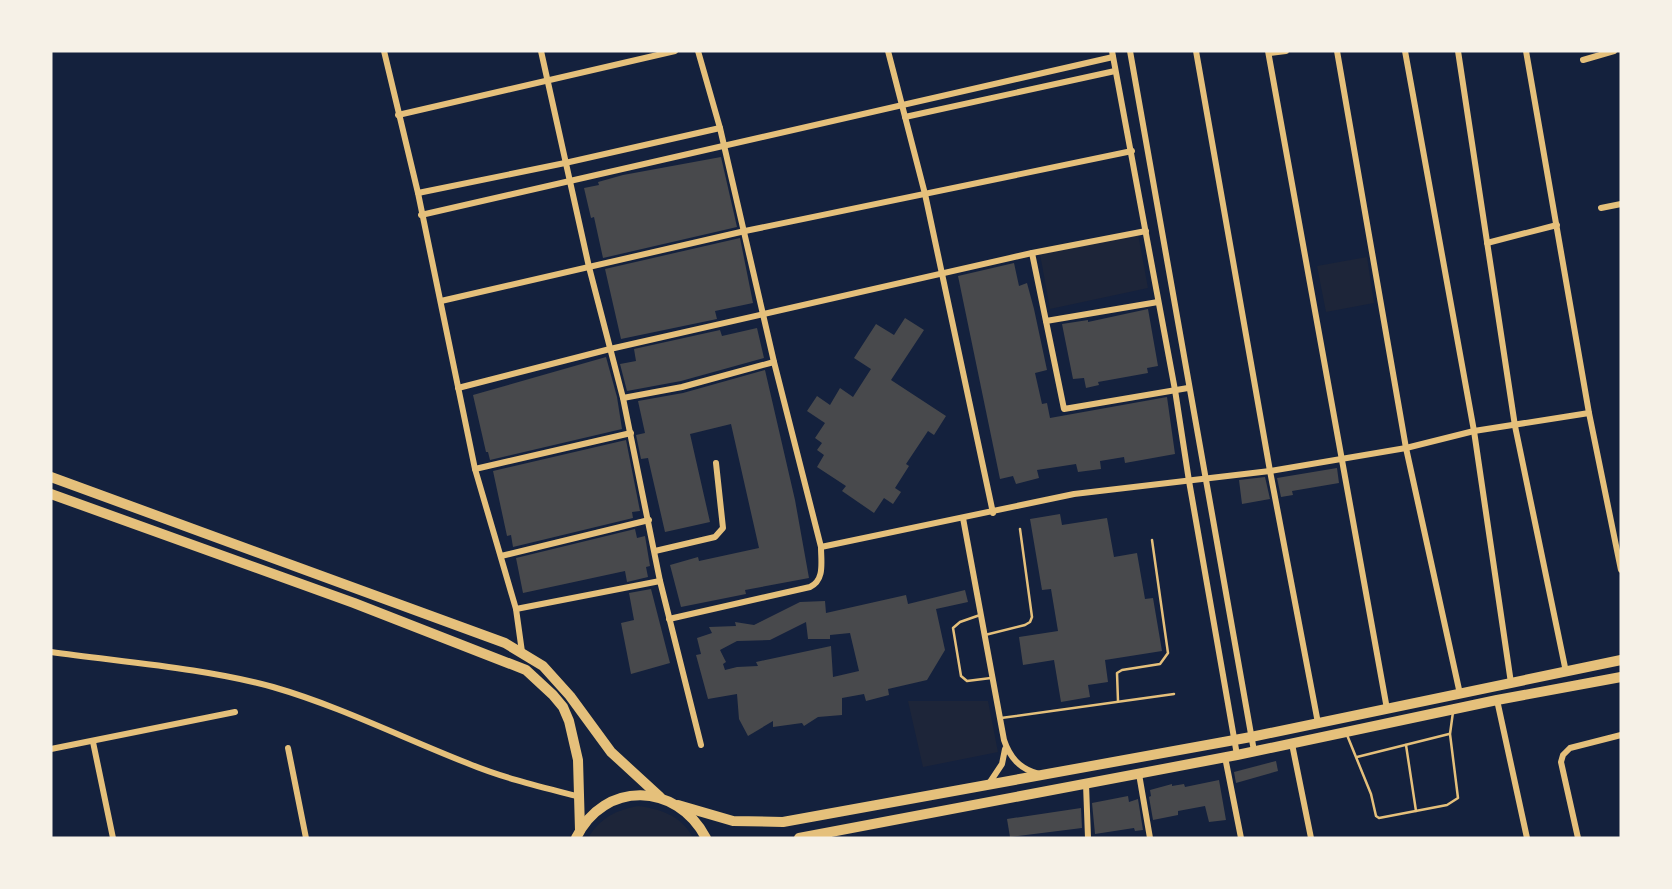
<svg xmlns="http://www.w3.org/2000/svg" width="1672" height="889" viewBox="0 0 1672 889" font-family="Poppins,sans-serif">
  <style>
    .green { fill: #1d2539 }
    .building { fill: #48494c; fill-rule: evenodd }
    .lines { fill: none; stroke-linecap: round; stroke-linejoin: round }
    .service { stroke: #e5c07b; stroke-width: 2.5 }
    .minor { stroke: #e5c07b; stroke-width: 6 }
    .trunk { stroke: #e5c07b; stroke-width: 10 }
  </style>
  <rect width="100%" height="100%" fill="#14213d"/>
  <g class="green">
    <polygon points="1138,234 1148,288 1050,309 1040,254"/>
    <polygon points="1367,257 1374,303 1326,312 1317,266"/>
    <polygon points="908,701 988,701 998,752 923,767"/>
    <path d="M638,806c23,3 44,10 55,32h-105c12,-20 28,-28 50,-32z"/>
  </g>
  <g class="building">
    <polygon points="721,157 737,227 603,258 594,217 591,218 584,188 599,185 598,182 623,175"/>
    <polygon points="740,238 753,303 715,311 717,319 621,339 605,269"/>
    <polygon points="1014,263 1019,286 1027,283 1034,309 1047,370 1035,373 1042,404 1047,403 1050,418 1167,397 1175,454 1125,463 1124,457 1100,461 1101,469 1078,472 1076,464 1037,470 1039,478 1016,484 1013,476 1000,479 958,276"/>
    <polygon points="1148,309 1158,366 1147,368 1148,373 1098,382 1099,385 1086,388 1084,378 1073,379 1062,324 1088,320 1088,322"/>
    <polygon points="905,318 924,330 891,380 946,416 934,435 928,431 906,464 909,466 895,488 901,492 893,504 884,498 874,513 842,491 846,486 817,467 824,455 817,450 822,443 815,438 825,423 807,411 817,396 830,405 840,388 853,397 871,369 854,358 876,324 894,335"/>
    <polygon points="757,328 764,358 681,381 627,391 620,364 636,361 634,349 720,330 722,336"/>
    <polygon points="606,357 617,397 622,429 490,460 488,452 486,452 473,395"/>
    <polygon points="765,370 795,500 809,578 745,590 746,594 681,607 670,565 698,557 699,561 759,548 731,424 690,434 710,522 665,532 648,458 641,459 636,435 645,433 638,401 683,393"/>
    <polygon points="626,440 640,511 632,512 633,518 513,547 511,535 507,536 493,471"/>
    <polygon points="1337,468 1339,483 1292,491 1293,495 1281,497 1277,478"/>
    <polygon points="1265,477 1270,499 1242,504 1239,480"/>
    <polygon points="1060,514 1062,525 1107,518 1114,557 1137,553 1145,599 1153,598 1162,651 1105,660 1108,682 1088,685 1090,697 1061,702 1054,660 1023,665 1019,637 1058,631 1051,589 1042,590 1030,519"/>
    <polygon points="635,529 637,538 645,536 650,566 646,567 648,577 627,582 625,571 523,593 516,558"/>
    <polygon points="651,589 670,663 631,674 621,623 634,620 629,593"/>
    <path d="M965,590l3,12 -32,7 9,41 -18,30 -39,9 1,6 -23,6 -2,-7 -22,4v17l-24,2 -14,9 -2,-3 -29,4v-6l-25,15 -9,-17 -2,-25 -29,5 -12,-44 5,-1 -4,-16 15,-5 -3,-6 27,-1 -1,-4 19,3 46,-23 25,-1 1,12 80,-18 2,9zM806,622l2,17h22v-4l20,-2 9,38 -26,6 -2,-31 -75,16 2,4 -21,1 -12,3 -2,-6 3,-2 -6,-12 17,-9 33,-1z"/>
    <polygon points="1276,761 1278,771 1236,783 1234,772"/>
    <polygon points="1219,780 1226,820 1209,822 1205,806 1178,811 1178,815 1153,820 1149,797 1151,796 1150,790 1172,784 1172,786 1184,784 1185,787"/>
    <polygon points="1128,796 1129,802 1138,799 1143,830 1135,831 1134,828 1095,834 1092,803"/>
    <polygon points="1081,808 1082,828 1010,837 1007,819"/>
  </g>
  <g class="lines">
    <g class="service">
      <polyline points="980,615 960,622 953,628 961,676 967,681 991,678"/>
      <polyline points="985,635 1025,625 1030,622 1032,617 1020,529"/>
      <polyline points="1118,701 1117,673 1122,670 1160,664 1168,653 1152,540"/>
      <polyline points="1001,718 1174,694"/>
      <polyline points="1347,735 1371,794 1376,816 1379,818 1447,805 1458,798 1450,734 1453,712"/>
      <polyline points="1406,745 1416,811"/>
      <polyline points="1357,757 1449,734"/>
    </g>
    <g class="minor">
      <polyline points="384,51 418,193 475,469 516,609 522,652"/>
      <polyline points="541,51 589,267 623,398 660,581 701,745"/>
      <polyline points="888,51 925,194 993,513"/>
      <polyline points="1112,51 1175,390 1189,481 1237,755"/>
      <polyline points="1130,51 1254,751"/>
      <polyline points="1196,51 1270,471 1318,723"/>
      <polyline points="1268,51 1387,709"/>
      <polyline points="1337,51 1406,448 1460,694"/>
      <polyline points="1405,51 1474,431 1511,683"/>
      <polyline points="1458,51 1515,426 1566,672"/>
      <polyline points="1526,51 1589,413 1621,570"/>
      <polyline points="1269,53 1286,51"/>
      <polyline points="1583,60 1614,51"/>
      <polyline points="398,115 675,51"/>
      <polyline points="905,117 1115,71"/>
      <polyline points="418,193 565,163 720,128"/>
      <polyline points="1601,208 1621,204"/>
      <polyline points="421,215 1113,57"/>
      <polyline points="1487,243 1557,225"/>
      <polyline points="1032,253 1064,409 1188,388"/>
      <polyline points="441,301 745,231 1132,151"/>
      <polyline points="1046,321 1158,302"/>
      <polyline points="458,388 610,349 1032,253 1146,231"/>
      <polyline points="623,398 682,387 774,362"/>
      <polyline points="475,469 631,433"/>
      <path d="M963,518l41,222c6,18 16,29 35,34"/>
      <polyline points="821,547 1074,494 1270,471 1406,448 1474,431 1589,413"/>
      <polyline points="655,551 715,537 723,528 716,463"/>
      <polyline points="501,556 649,520"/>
      <polyline points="516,609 660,581"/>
      <path d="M669,619l141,-32c15,-7 11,-25 11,-40l-47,-185 -54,-234 -22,-77"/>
      <path d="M51,652c71,10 153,16 222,35 66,19 130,51 194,76 36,15 74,24 113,34"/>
      <polyline points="1497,700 1527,838"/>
      <polyline points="93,742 113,838"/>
      <polyline points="1292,744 1311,838"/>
      <polyline points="288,748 306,838"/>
      <polyline points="51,749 235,712"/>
      <polyline points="1225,757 1241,838"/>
      <polyline points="1139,774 1150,838"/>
      <polyline points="1086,784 1088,838"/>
      <polyline points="988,785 1002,764 1005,749"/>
      <polyline points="1578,838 1561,762 1563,755 1570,748 1621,735"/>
    </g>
    <g class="trunk">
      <polyline points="51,477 505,643 543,666 570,696 611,752 660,797"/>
      <polyline points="51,494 354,603 526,670 553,695 563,707 569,721 578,760 580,830"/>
      <polyline points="678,805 733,821 783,822 1251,737 1621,660"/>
      <path d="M576,838c28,-58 101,-56 130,0"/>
      <polyline points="799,838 1237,755 1497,700 1621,677"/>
    </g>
  </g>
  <rect width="1672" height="889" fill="none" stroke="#f6f1e7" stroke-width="105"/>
</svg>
